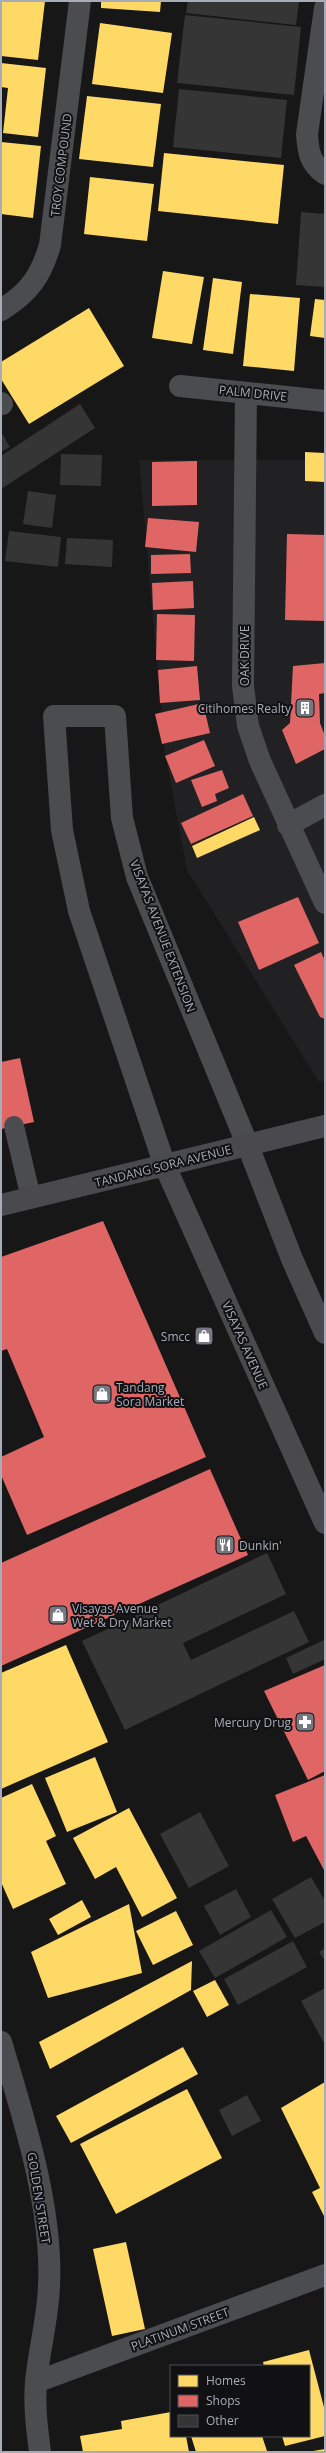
<svg xmlns="http://www.w3.org/2000/svg" width="326" height="2453" viewBox="0 0 326 2453" font-family="'Open Sans',sans-serif">
  <style>
    .built { fill: #212123 }
    .homes { fill: #ffd966 }
    .shops { fill: #e06666 }
    .building { fill: #353536 }
    .lines { fill: none; stroke-linecap: round; stroke-linejoin: round }
    .lane { stroke: #4b4c50; stroke-width: 20 }
    .street { stroke: #4b4c50; stroke-width: 22 }
    .secondary { stroke: #4a4a4e; stroke-width: 22 }
    .labels { text-anchor: middle; dominant-baseline: central; stroke-width: 4; stroke-linejoin: round; paint-order: stroke }
    .street-label { font-size: 12px; fill: #a8acb8; stroke: #111113 }
    .poi-label { font-size: 12px; fill: #a8acb8; stroke: #111113; text-anchor: end }
  </style>
  <rect width="100%" height="100%" fill="#171717"/>
  <polygon class="built" points="139,460 325,460 325,1080 319,1082 187,870 165,753"/>
  <g class="homes">
    <polygon points="1,1 45,1 38,60 1,56"/>
    <polygon points="101,1 161,1 160,12 101,8"/>
    <polygon points="100,23 172,33 163,93 92,84"/>
    <polygon points="1,63 46,68 38,137 3,133 8,88 1,87"/>
    <polygon points="87,96 161,104 153,167 79,159"/>
    <polygon points="1,142 41,146 33,218 1,214"/>
    <polygon points="164,153 284,165 278,224 158,211"/>
    <polygon points="90,177 154,184 147,241 84,234"/>
    <polygon points="163,271 204,277 192,344 152,338"/>
    <polygon points="213,278 242,282 233,354 203,350"/>
    <polygon points="250,294 300,298 294,371 243,366"/>
    <polygon points="315,299 325,300 325,338 310,336"/>
    <polygon points="89,308 124,366 29,424 1,379 1,362"/>
    <polygon points="305,452 325,453 325,482 305,481"/>
    <polygon points="254,817 260,830 197,858 192,846"/>
    <polygon points="66,1645 108,1742 1,1789 1,1673"/>
    <polygon points="95,1757 117,1812 67,1832 45,1778"/>
    <polygon points="32,1784 56,1836 46,1841 66,1884 13,1909 1,1882 1,1798"/>
    <polygon points="129,1808 177,1898 142,1917 116,1867 95,1879 73,1838"/>
    <polygon points="82,1900 91,1917 58,1935 49,1919"/>
    <polygon points="129,1904 142,1973 48,1998 31,1952"/>
    <polygon points="176,1911 193,1945 153,1965 136,1931"/>
    <polygon points="192,1961 191,1990 50,2069 39,2042"/>
    <polygon points="215,1980 229,2005 207,2017 193,1991"/>
    <polygon points="183,2047 198,2074 71,2143 56,2116"/>
    <polygon points="325,2082 325,2218 312,2192 320,2188 281,2108"/>
    <polygon points="187,2089 222,2158 116,2214 80,2144"/>
    <polygon points="126,2242 145,2329 112,2336 93,2249"/>
    <polygon points="309,2350 325,2411 325,2436 285,2446 282,2436 309,2436 309,2366 264,2366 263,2362"/>
    <polygon points="171,2412 171,2436 186,2436 189,2452 83,2452 80,2436 122,2429 121,2421"/>
    <polygon points="191,2436 262,2436 267,2451 196,2452"/>
    <polygon points="325,2449 325,2452 314,2452 313,2451"/>
  </g>
  <g class="shops">
    <polygon points="197,461 197,505 152,506 152,462"/>
    <polygon points="148,518 199,522 196,552 145,547"/>
    <polygon points="287,534 325,535 325,621 285,620"/>
    <polygon points="190,554 191,573 151,574 151,555"/>
    <polygon points="193,581 194,608 153,610 152,583"/>
    <polygon points="157,614 195,615 194,661 156,660"/>
    <polygon points="325,663 325,693 319,694 320,723 325,736 325,749 296,764 282,730 290,723 293,666"/>
    <polygon points="197,666 200,700 160,703 158,670"/>
    <polygon points="203,703 210,733 162,744 155,714"/>
    <polygon points="204,740 215,766 176,783 165,756"/>
    <polygon points="222,770 229,788 215,794 217,801 202,807 191,780"/>
    <polygon points="243,794 253,816 191,844 181,823"/>
    <polygon points="298,897 319,943 259,970 238,922"/>
    <polygon points="321,952 325,961 325,1019 320,1017 294,965"/>
    <polygon points="20,1058 34,1122 1,1129 1,1062"/>
    <polygon points="103,1221 206,1457 27,1535 1,1475 1,1457 44,1437 7,1349 1,1351 1,1257"/>
    <polygon points="210,1469 248,1555 1,1666 1,1563"/>
    <polygon points="325,1665 325,1771 308,1780 264,1691"/>
    <polygon points="325,1775 325,1872 306,1836 293,1842 275,1795"/>
  </g>
  <g class="building">
    <polygon points="188,1 299,1 296,25 186,13"/>
    <polygon points="185,15 301,27 294,95 177,83"/>
    <polygon points="179,89 287,100 281,158 173,147"/>
    <polygon points="301,212 325,214 325,287 296,285"/>
    <polygon points="80,404 95,428 1,489 1,456"/>
    <polygon points="1,432 10,447 1,452"/>
    <polygon points="61,454 102,455 101,486 60,485"/>
    <polygon points="28,491 56,495 52,528 23,524"/>
    <polygon points="9,531 61,537 58,567 5,561"/>
    <polygon points="67,538 113,540 112,567 65,564"/>
    <polygon points="267,1553 286,1594 183,1643 191,1660 294,1611 309,1642 125,1730 82,1641"/>
    <polygon points="324,1640 325,1659 293,1674 286,1658"/>
    <polygon points="200,1812 229,1866 189,1888 160,1834"/>
    <polygon points="311,1877 325,1901 325,1922 295,1938 272,1899"/>
    <polygon points="236,1889 251,1917 220,1935 204,1906"/>
    <polygon points="271,1910 287,1937 215,1978 199,1951"/>
    <polygon points="293,1941 307,1967 238,2005 224,1979"/>
    <polygon points="325,1948 325,1961 319,1952"/>
    <polygon points="325,1988 325,2045 301,2001"/>
    <polygon points="247,2095 261,2121 232,2136 219,2110"/>
  </g>
  <g class="lines">
    <polyline class="lane" points="14,1126 31,1198"/>
    <g class="street">
      <path d="M325,8l-18,126c1,18 3,29 18,40"/>
      <path d="M1,310c28,-17 40,-34 49,-65l30,-244"/>
      <polyline points="180,386 325,401"/>
      <polyline points="246,393 243,686 248,726 260,761 325,903"/>
      <polyline points="1,403 2,404"/>
      <polyline points="288,825 325,805"/>
      <polyline points="165,1166 79,911 62,830 54,716 115,716 122,818 137,877 248,1146"/>
      <path d="M1,2042c22,74 52,166 48,244 -1,32 -10,64 -13,96 -2,24 1,47 4,70"/>
      <polyline points="36,2382 325,2275"/>
    </g>
    <g class="secondary">
      <polyline points="248,1146 292,1259 325,1333"/>
      <polyline points="165,1166 325,1523"/>
      <polyline points="1,1205 325,1126"/>
    </g>
  </g>
  <defs>
    <g id="building-square" transform="scale(1)"><rect x="-9" y="-9" width="18" height="18" rx="4" fill="#757880" stroke="#111113"/><path d="M-4-6H4V6H1V3H-1V6H-4ZM-2.5-4.3h1.7v1.8h-1.7ZM.8-4.3h1.7v1.8H.8ZM-2.5-1h1.7V.8h-1.7ZM.8-1h1.7V.8H.8Z" fill="#fff"/></g>
    <g id="shop-square" transform="scale(1)"><rect x="-9" y="-9" width="18" height="18" rx="4" fill="#757880" stroke="#111113"/><path d="M-5-2.5h2.3a2.7 3.5 0 0 1 5.4 0H5L5.5 6h-11ZM-1.5-2.5h3a1.5 2.3 0 0 0-3 0Z" fill="#fff"/></g>
    <g id="restaurant-square" transform="scale(1)"><rect x="-9" y="-9" width="18" height="18" rx="4" fill="#757880" stroke="#111113"/><path d="M-5-6h1v4h1v-4h1v4h1v-4h1v5L-1.5 .5V6h-2V.5L-5-1ZM5-6V6H3V1.5H1.5Q1.5-4 5-6Z" fill="#fff"/></g>
    <g id="pharmacy-square" transform="scale(1)"><rect x="-9" y="-9" width="18" height="18" rx="4" fill="#757880" stroke="#111113"/><path d="M-2-6h4v4h4v4h-4v4h-4v-4h-4v-4h4Z" fill="#fff"/></g>
  </defs>
  <g fill-rule="evenodd">
    <use href="#building-square" x="305" y="708"/>
    <use href="#shop-square" x="204" y="1336"/>
    <use href="#shop-square" x="102" y="1394"/>
    <use href="#restaurant-square" x="225" y="1545"/>
    <use href="#shop-square" x="58" y="1615"/>
    <use href="#pharmacy-square" x="305" y="1722"/>
  </g>
  <g class="labels">
    <g class="street-label">
      <text transform="translate(61 165) rotate(-83)">TROY COMPOUND</text>
      <text transform="translate(253 393) rotate(6)">PALM DRIVE</text>
      <text transform="translate(244 656) rotate(-90)">OAK DRIVE</text>
      <text transform="translate(163 936) rotate(69)">VISAYAS AVENUE EXTENSION</text>
      <text transform="translate(163 1166) rotate(-14)">TANDANG SORA AVENUE</text>
      <text transform="translate(245 1345) rotate(66)">VISAYAS AVENUE</text>
      <text transform="translate(39 2198) rotate(81)">GOLDEN STREET</text>
      <text transform="translate(180 2329) rotate(-20)">PLATINUM STREET</text>
    </g>
    <g class="poi-label">
      <text x="291" y="708">Citihomes Realty</text>
      <text x="190" y="1336">Smcc</text>
      <text x="116" y="1387" text-anchor="start">Tandang<tspan x="116" dy="14">Sora Market</tspan></text>
      <text x="239" y="1545" text-anchor="start">Dunkin'</text>
      <text x="72" y="1608" text-anchor="start">Visayas Avenue<tspan x="72" dy="14">Wet &amp; Dry Market</tspan></text>
      <text x="291" y="1722">Mercury Drug</text>
    </g>
  </g>
  <rect width="326" height="2453" fill="none" stroke="#a8acb8" stroke-width="4"/>
  <rect x="170" y="2365" width="140" height="72" fill="#111113" stroke="#4d4f55"/>
  <rect x="178" y="2375" width="20" height="12" fill="#ffd966" stroke="#4d4f55"/>
  <text x="206" y="2385" font-size="12" fill="#a8acb8">Homes</text>
  <rect x="178" y="2395" width="20" height="12" fill="#e06666" stroke="#4d4f55"/>
  <text x="206" y="2405" font-size="12" fill="#a8acb8">Shops</text>
  <rect x="178" y="2415" width="20" height="12" fill="#353536" stroke="#4d4f55"/>
  <text x="206" y="2425" font-size="12" fill="#a8acb8">Other</text>
</svg>
